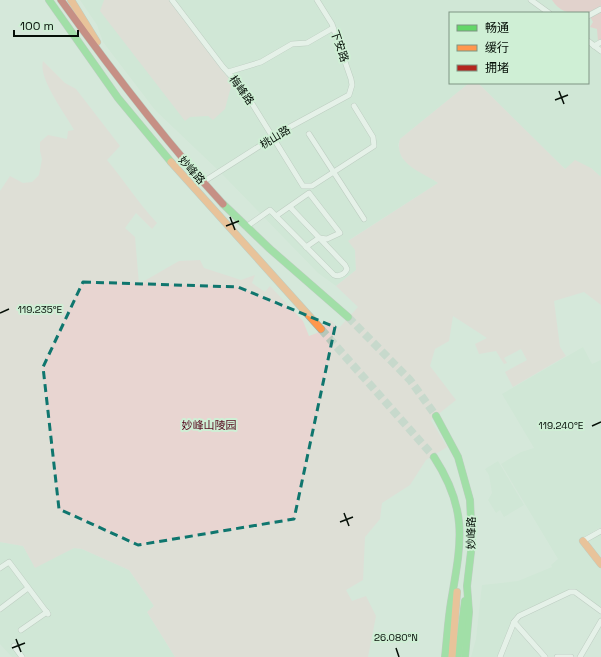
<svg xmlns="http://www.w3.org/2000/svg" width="601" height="657" viewBox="0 0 601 657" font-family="'Space Grotesk','Noto Sans SC',sans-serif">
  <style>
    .built { fill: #cae7d0 }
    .green { fill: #e8d5d1 }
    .water { fill: #f0b8ba }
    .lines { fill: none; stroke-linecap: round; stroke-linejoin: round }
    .primary-tunnel { stroke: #b7c7ba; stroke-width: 8; stroke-dasharray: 8 4; stroke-linecap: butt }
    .street-casing { stroke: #a0aea3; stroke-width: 6 }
    .fast-casing { stroke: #a0aea3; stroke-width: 8 }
    .slow-casing { stroke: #a0aea3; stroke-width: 8 }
    .jam-casing { stroke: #a0aea3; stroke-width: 8 }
    .street { stroke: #f9fcf9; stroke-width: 5 }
    .fast { stroke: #63d668; stroke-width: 7 }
    .slow { stroke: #ff974d; stroke-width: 7 }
    .jam { stroke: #b3261e; stroke-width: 7 }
    .marked { fill: none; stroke: #0f766e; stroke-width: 3; stroke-dasharray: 8 5; stroke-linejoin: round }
    .ticks { fill: none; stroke: #050f07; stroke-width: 1.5 }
    .labels { text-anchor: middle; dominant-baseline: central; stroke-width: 4; stroke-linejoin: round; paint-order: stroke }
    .street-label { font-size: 11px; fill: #050f07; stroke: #cfefd5 }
    .park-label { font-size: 11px; fill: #570a1e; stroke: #cfefd5 }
    .ticks-label { font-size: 10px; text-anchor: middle; fill: #050f07; stroke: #cfefd5; stroke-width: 4; stroke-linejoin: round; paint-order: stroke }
  </style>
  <rect width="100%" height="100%" fill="#d6e8da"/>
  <g class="built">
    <polygon points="80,0 601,0 601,177 591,168 565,169 478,83 588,83 588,13 450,13 450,83 469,83 400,139 398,145 402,158 438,183 349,240 355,250 356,270 336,286 318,273 220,172 155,110 103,42 97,25"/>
    <polygon points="583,347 592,364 601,360 601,527 579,540 601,568 601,608 572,589 514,616 497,657 471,657 476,639 482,585 518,581 552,567 551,565 558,559 501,464 521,452 534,448 502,394"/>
    <polygon points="498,461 524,505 504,517 500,510 496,513 488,500 492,493 489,475 485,469"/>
    <polygon points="601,533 601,557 588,541"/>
    <polygon points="0,542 23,546 35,567 74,548 82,549 129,570 154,606 147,612 175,657 12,657 0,644"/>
  </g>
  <g class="green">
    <polygon points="104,0 169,0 232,83 225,109 213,120 208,116 190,117 185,121 100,11"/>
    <path d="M43,61l22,22 11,6 44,57 -13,14c17,20 31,43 50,63l-5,6 -16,-16 -11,15 10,9 4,47 40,-23 21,-1 4,8 37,12 14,-5 -3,8 13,9 5,-6 33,35 6,15 8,-3 13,-13 9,8 19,-21 -22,-21 20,-16 -1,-20 -7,-9 90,-58c-16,-11 -45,-19 -38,-44l69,-56h9l87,86 10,-9 16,8 10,9v128l-17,-13 -30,9 6,46 6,9 -53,31 -8,-15 22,-12 -6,-11 -17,9 3,5 -3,1 -8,-13 -17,3 -4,-10 12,-6 -34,-22 -4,25 -14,8 -5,17 26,34 -25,20 16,27 -21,13 -16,25 -28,18 -2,16 -15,18 -2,43 -17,10 6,11 14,-5 10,20 -8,41h-193l-28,-45 7,-6 -25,-36 -47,-21 -8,-1 -39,20 -12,-22 -23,-4v-351l10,-15 13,7 9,-1 7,-7 3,-16 -2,-8v-9l8,-7 19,4 1,-8 6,-1c-9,-17 -36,-51 -31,-69z"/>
  </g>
  <path class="water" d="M552,0h49v40l-3,1 -1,-12 -7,-2 3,-5 -5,-9c-16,0 -26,2 -36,-13z"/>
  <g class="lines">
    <g class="primary-tunnel">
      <polyline points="348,317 410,380 436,416"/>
      <polyline points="321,329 434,457"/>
    </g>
    <g class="street-casing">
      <g id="street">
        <polyline points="172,0 223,67 243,89 303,186 312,186 374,146 373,137 354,106"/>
        <polyline points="531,0 549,13"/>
        <polyline points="588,16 601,9"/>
        <polyline points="588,41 601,51"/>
        <polyline points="594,46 601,42"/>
        <polyline points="228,72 261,62 292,44 307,43 333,28"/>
        <polyline points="309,134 364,219"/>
        <polyline points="203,182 288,128 349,95 352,85 351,79 332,24 317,0"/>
        <polyline points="276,216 309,193 340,233 327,239 319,238 306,247"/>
        <path d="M246,227l24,-17 64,65c5,2 11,-1 13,-6l-2,-4 -55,-58"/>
        <polyline points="583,541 601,531"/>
        <polyline points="0,568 9,562 48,614"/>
        <polyline points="0,609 28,588"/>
        <polyline points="514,622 545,657"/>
        <polyline points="21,630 47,612"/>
        <polyline points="14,646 22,657"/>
        <polyline points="500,657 514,622 519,616 570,592 575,592 601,611"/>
        <polyline points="557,657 571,657"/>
        <polyline points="580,657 601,621"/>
      </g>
    </g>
    <g class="fast-casing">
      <g id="fast">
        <polyline points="49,0 118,98 171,162"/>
        <polyline points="223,204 270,249 348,317"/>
        <polyline points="436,416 458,457 470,500 472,543 467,586 469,612 465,657"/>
        <path d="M434,457c35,54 27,86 17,145 -3,18 -4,37 -6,55"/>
        <polyline points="458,657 465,601"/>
      </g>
    </g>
    <g class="slow-casing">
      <g id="slow">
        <polyline points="71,0 97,42"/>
        <polyline points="171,162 321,329"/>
        <polyline points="583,541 601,564"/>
        <polyline points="452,657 457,592"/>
      </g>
    </g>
    <g class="jam-casing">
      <path id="jam" d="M61,0c51,71 103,140 162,204"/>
    </g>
    <use href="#street" class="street"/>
    <use href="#fast" class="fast"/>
    <use href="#slow" class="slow"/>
    <use href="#jam" class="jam"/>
  </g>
  <path d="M0 0H601V657H0ZM83,282l155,5 97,40 -41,192 -156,26 -79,-36 -16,-142z" fill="#d6e8da" fill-opacity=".55" fill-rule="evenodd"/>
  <path class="marked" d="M83,282l155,5 97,40 -41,192 -156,26 -79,-36 -16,-142z"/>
  <path class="ticks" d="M559,91l5,13M555,100l13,-5M230,217l5,13M226,226l13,-5M0,313l9,-4M592,426l9,-4M344,513l5,13M340,522l13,-5M16,639l5,13M12,648l13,-5M396,648l3,9"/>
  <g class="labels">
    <g class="street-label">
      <text transform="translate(340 46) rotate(71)">下安路</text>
      <text transform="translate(242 90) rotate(54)">梅峰路</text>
      <text transform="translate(275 137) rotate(-31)">桃山路</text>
      <text transform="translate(192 170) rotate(48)">妙峰路</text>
      <text transform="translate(471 533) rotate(-89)">妙峰路</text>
    </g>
    <g class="park-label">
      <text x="209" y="425">妙峰山陵园</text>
    </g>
  </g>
  <g class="ticks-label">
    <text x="40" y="313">119.235°E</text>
    <text x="561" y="429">119.240°E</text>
    <text x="396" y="641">26.080°N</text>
  </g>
  <rect x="449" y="12" width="140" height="72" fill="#cfefd5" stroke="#7e9583"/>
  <rect x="457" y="25" width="20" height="6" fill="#63d668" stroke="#7e9583"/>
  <text x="485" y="32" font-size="12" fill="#050f07">畅通</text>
  <rect x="457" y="45" width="20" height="6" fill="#ff974d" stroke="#7e9583"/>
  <text x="485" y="52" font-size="12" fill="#050f07">缓行</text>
  <rect x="457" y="65" width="20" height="6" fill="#b3261e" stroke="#7e9583"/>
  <text x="485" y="72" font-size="12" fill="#050f07">拥堵</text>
  <path d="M14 30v6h64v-6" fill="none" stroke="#050f07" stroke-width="2"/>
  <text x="20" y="30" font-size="12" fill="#050f07" stroke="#cfefd5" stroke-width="3" paint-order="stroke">100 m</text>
</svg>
